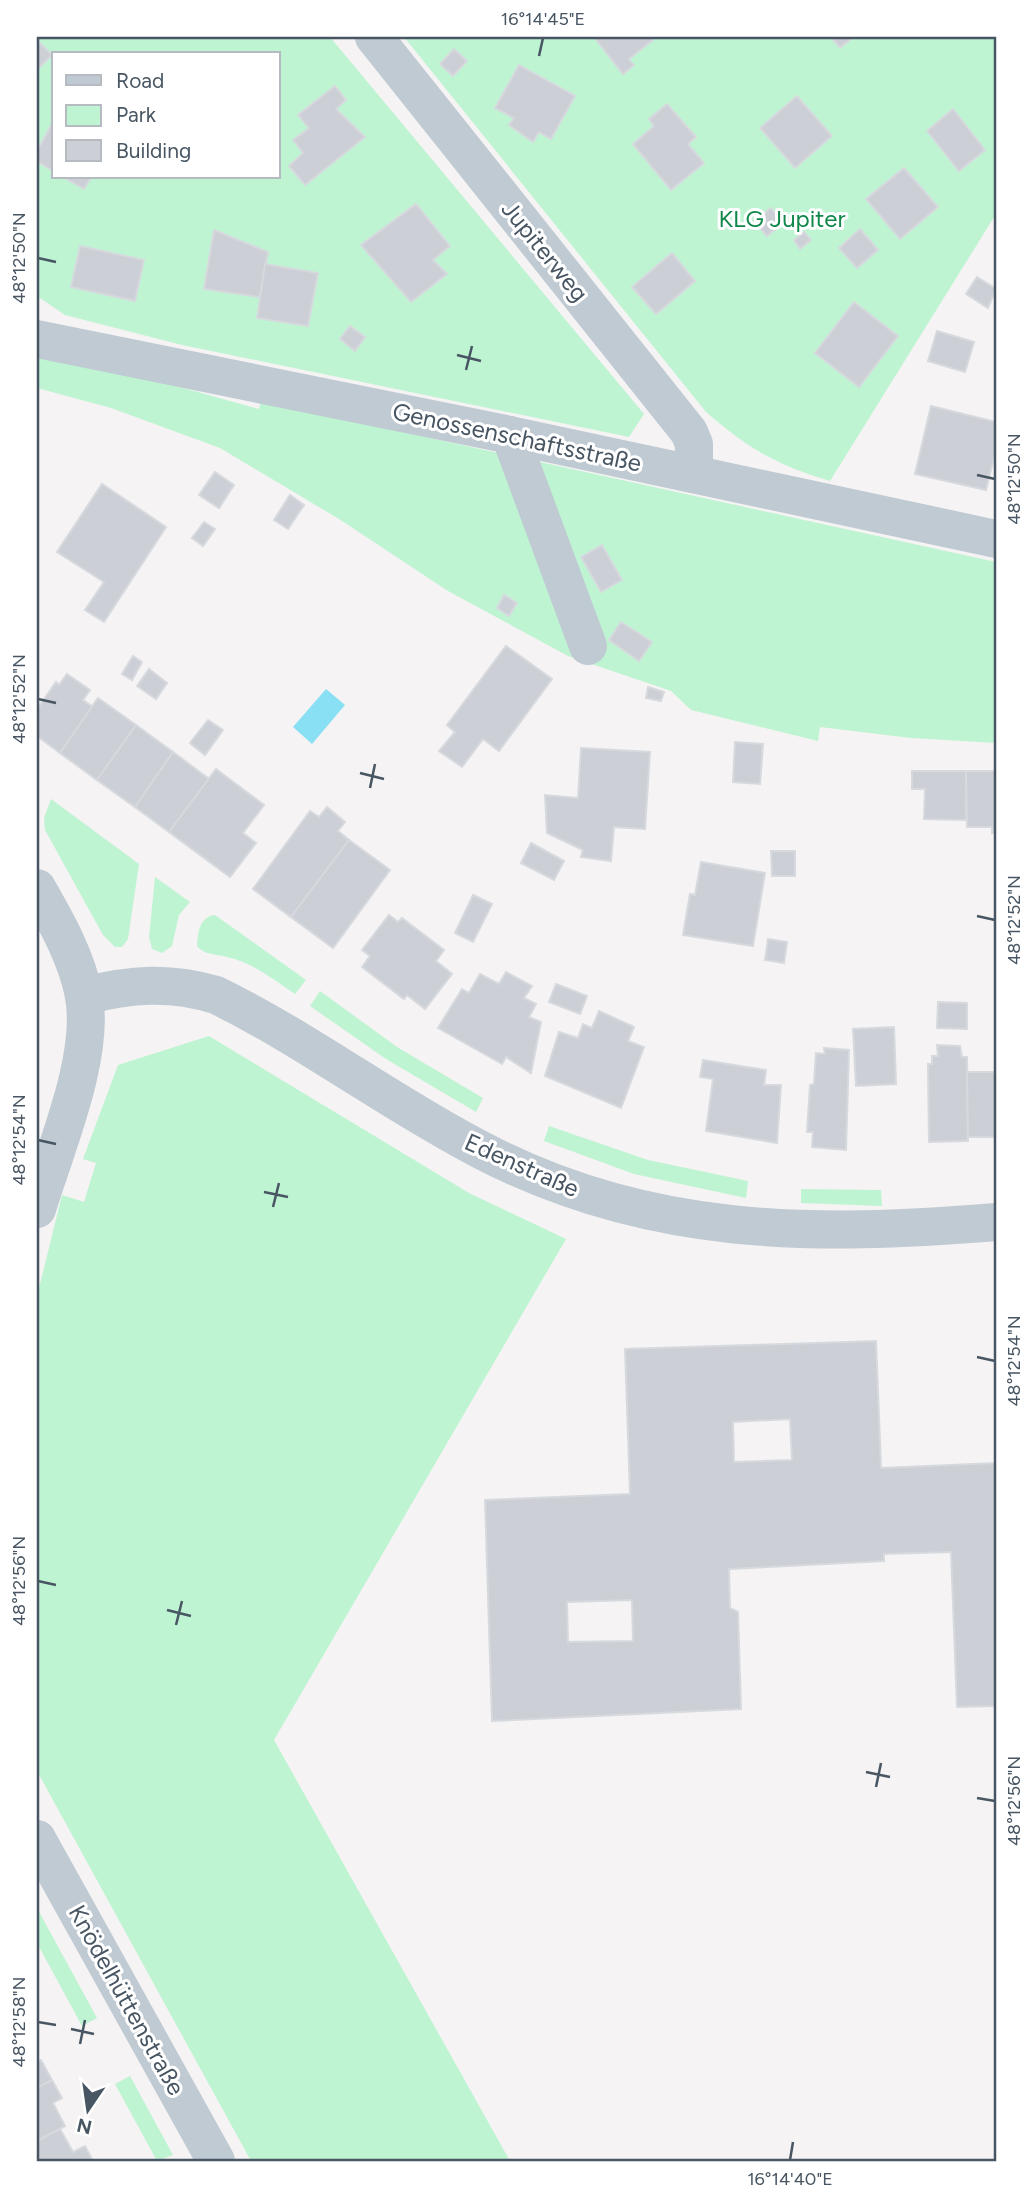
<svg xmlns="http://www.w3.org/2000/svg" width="1033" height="2198" viewBox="0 0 1033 2198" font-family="Figtree,sans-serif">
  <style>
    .green { fill: #bff4d3; fill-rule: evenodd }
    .water { fill: #89e0f5 }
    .building { fill: #cccfd5; stroke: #d6d9de; stroke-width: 2; fill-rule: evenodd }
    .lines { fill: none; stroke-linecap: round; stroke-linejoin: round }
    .minor { stroke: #c0cad3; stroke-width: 38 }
    .ticks { fill: none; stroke: #485663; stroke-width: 2.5 }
    .labels { text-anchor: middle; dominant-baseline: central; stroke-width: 6; stroke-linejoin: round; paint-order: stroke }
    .park-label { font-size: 24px; fill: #0f884a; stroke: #fff }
    .street-label { font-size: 24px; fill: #485663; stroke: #fff }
    .neatline { fill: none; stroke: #485663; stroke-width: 2.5 }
    .ticks-label { font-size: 18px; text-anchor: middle; fill: #485663 }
  </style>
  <rect width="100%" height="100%" fill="#f5f3f3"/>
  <g class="green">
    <path d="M37,37h293l314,377 -15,23 -447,-92 -117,-30 -28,-19zM54,54h224v123h-224z"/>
    <path d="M404,37h592v177l-166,267c-54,-16 -81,-32 -124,-69z"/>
    <polygon points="37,358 169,384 259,409 261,401 996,562 996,743 911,738 820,727 818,741 691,710 671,691 568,656 448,591 339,519 220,448 111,408 37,388"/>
    <polygon points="51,799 139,864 128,939 122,947 115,947 103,935 45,830 44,818"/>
    <polygon points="155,877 190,902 179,915 172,946 162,953 152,949 149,937"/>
    <path d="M215,915l91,65 -11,14c-21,-14 -43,-32 -68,-37 -11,-3 -23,-2 -30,-11 1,-13 2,-29 18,-31z"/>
    <polygon points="320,991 397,1047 483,1098 476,1112 386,1059 310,1006"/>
    <polygon points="209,1036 469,1193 566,1239 274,1740 510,2161 251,2161 37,1771 37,1296 62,1195 84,1202 96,1163 83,1159 118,1065"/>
    <polygon points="549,1126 648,1160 748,1181 746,1198 634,1174 544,1141"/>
    <polygon points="801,1189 881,1190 882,1206 801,1203"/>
    <polygon points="37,1908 97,2018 82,2026 37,1943"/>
    <polygon points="130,2076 173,2155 157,2161 115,2084"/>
  </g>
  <polygon class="water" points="326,689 345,705 312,744 293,727"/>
  <g class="building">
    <polygon points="594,37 651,37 653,40 629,59 634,65 623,74"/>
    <polygon points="831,37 853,37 840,48"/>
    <polygon points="37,40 52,55 37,70"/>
    <polygon points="454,49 467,61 453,76 440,64"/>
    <polygon points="519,65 575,96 551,139 539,132 533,142 509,125 514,118 495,108"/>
    <polygon points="335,86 346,100 336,109 365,137 305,185 289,166 303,153 293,140 309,128 298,115"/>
    <polygon points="797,96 832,136 795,168 760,128"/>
    <polygon points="667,104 696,137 688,144 704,163 671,190 633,144 654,126 649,119"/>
    <polygon points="953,109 985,150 959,171 927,131"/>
    <polygon points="54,120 54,172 37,161 37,151"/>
    <polygon points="904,168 938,207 900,239 866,199"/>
    <polygon points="63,177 91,177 84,189"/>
    <polygon points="416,204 450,246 433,260 447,274 411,302 361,245"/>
    <polygon points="771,208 783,223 767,236 754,221"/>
    <polygon points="860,229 878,250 857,268 839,248"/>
    <polygon points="214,230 268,252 260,297 204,289"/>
    <polygon points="804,232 811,240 800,249 794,240"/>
    <polygon points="80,246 144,260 135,301 71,287"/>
    <polygon points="672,253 695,281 656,314 632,287"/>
    <polygon points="265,264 318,273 308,326 257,318"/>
    <polygon points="977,277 996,289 988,308 966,294"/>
    <polygon points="854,302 898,336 859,387 815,353"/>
    <polygon points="350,326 365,337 355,351 340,339"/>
    <polygon points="937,331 974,342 965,372 928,361"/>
    <polygon points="931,406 996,422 996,449 986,490 915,474"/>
    <polygon points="215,472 234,485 219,508 199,495"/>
    <polygon points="102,484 166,527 104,622 85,610 104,582 57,552"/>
    <polygon points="290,495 304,505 288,529 274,520"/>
    <polygon points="204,522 215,529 203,546 192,538"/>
    <polygon points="602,545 622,580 601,592 581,557"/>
    <polygon points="504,595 517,603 509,616 497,608"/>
    <polygon points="621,622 652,642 639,661 609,640"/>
    <polygon points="506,646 552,679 499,751 483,739 462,767 439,751 455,732 447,725"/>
    <polygon points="133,656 142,662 132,680 122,674"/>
    <polygon points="149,669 167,683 156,699 137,686"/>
    <polygon points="67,674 90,690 83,700 93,707 60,753 37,736 37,709 56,682 59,685"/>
    <polygon points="648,687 664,692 661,701 646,698"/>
    <polygon points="98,698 136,725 97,780 60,753"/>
    <polygon points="208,720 223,730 205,755 190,743"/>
    <polygon points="136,725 173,752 135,807 97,780"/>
    <polygon points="735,742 763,744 760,784 733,782"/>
    <polygon points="581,748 650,752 645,829 614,827 611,861 581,857 583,850 547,833 545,795 578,798"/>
    <polygon points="173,752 209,779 169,832 135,807"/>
    <polygon points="216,769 264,805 243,833 256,843 230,877 169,832"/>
    <polygon points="912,771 966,771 966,820 924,819 925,789 912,789"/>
    <polygon points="966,771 996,771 996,833 992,833 992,827 967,827"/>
    <polygon points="327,807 345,822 338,831 349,840 291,917 253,889 310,811 319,817"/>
    <polygon points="349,840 390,870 333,948 291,917"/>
    <polygon points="531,843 564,861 554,880 521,863"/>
    <polygon points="771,851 795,851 795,876 772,876"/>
    <polygon points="701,862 765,873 753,946 683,935 690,894 695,895"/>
    <polygon points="473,895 492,904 473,942 455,933"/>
    <polygon points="389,915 398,922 402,918 444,950 436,961 452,974 425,1009 407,995 404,999 362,967 370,956 362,950"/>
    <polygon points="768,939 787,942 784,963 765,960"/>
    <polygon points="506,972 532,986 524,998 536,1004 529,1017 541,1022 531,1073 506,1057 502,1064 438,1028 462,989 469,993 480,974 499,984"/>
    <polygon points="556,984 587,996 580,1014 549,1002"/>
    <polygon points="938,1002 967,1003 967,1029 937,1028"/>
    <polygon points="599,1011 634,1027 628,1041 644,1047 621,1108 545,1076 559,1032 578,1038 583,1024 592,1028"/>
    <polygon points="894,1027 896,1084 856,1086 853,1029"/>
    <polygon points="937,1045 960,1046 962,1057 967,1057 968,1141 929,1142 928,1064 932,1064 932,1056 938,1056"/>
    <polygon points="824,1048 849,1050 846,1150 812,1147 813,1132 807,1132 810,1085 814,1084 816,1053 825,1054"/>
    <polygon points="703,1060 766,1070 764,1085 781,1085 777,1143 706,1131 713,1079 700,1077"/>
    <polygon points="967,1072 996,1072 996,1137 968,1137"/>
    <path d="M876,1341l5,127 115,-5v243l-39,1 -6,-155 -67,2v7l-155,8 1,39 8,4 3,97 -249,12 -7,-221 145,-6 -5,-145zM790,1419l2,41 -58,2 -1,-40zM632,1600l1,41 -65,1 -1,-40z"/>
    <polygon points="41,2060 52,2080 37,2088 37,2062"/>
    <polygon points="52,2080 62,2098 53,2103 65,2126 37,2141 37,2088"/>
    <polygon points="60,2129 73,2152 85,2146 93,2161 37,2161 37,2141"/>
  </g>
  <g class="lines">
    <g class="minor">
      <polyline points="374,37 689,432 694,444 694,474"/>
      <polyline points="37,339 510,435 996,539"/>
      <polyline points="510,435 588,646"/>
      <path d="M37,888c19,33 40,70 47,108 11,62 -29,153 -47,213"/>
      <path d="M84,996c46,-12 86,-15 132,-1 92,45 174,108 265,155 166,87 333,87 515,72"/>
      <polyline points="37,1839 216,2161"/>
    </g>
  </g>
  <path class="ticks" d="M539,56l4,-18M38,258l18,4M457,355l24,6M466,370l6,-24M977,475l18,4M38,699l18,4M360,773l24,6M370,788l5,-24M977,916l18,4M38,1140l18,4M264,1192l24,5M273,1207l6,-24M977,1357l18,4M38,1581l18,4M167,1610l24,6M176,1625l6,-24M866,1772l24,5M876,1787l5,-24M977,1798l18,3M38,2022l18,3M71,2029l23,5M80,2044l5,-24M790,2160l3,-18"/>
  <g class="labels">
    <g class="park-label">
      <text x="782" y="218">KLG Jupiter</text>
    </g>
    <g class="street-label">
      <text transform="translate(545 251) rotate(51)">Jupiterweg</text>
      <text transform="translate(517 437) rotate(12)">Genossenschaftsstraße</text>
      <text transform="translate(522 1165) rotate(24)">Edenstraße</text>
      <text transform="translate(127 2000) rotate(61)">Knödelhüttenstraße</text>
    </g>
  </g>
  <rect width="1033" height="2198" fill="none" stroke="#ffffff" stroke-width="77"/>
  <rect x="52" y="52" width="228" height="126" fill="#ffffff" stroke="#b6bbc1" stroke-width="2"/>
  <rect x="66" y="75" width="35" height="10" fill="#c0cad3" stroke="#b6bbc1" stroke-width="2"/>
  <text x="116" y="88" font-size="21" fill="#485663">Road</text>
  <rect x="66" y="105" width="35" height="21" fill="#bff4d3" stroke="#b6bbc1" stroke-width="2"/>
  <text x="116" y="122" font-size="21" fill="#485663">Park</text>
  <rect x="66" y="140" width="35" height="21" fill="#cccfd5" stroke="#b6bbc1" stroke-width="2"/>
  <text x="116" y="158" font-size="21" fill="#485663">Building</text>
  <g transform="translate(88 2110) rotate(193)" stroke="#ffffff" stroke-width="5" paint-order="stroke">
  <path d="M0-5L12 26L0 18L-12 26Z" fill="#485663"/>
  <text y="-10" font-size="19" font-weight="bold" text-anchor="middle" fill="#485663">N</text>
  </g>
  <rect x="38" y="38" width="957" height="2122" class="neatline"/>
  <g class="ticks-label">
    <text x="543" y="25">16°14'45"E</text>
    <text transform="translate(19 258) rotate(-90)" y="6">48°12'50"N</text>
    <text transform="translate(1014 479) rotate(-90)" y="6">48°12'50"N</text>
    <text transform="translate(19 699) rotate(-90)" y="6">48°12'52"N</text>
    <text transform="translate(1014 920) rotate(-90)" y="6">48°12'52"N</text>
    <text transform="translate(19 1140) rotate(-90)" y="6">48°12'54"N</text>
    <text transform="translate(1014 1361) rotate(-90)" y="6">48°12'54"N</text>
    <text transform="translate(19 1581) rotate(-90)" y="6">48°12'56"N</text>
    <text transform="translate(1014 1801) rotate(-90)" y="6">48°12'56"N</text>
    <text transform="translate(19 2022) rotate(-90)" y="6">48°12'58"N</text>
    <text x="790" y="2185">16°14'40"E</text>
  </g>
</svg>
